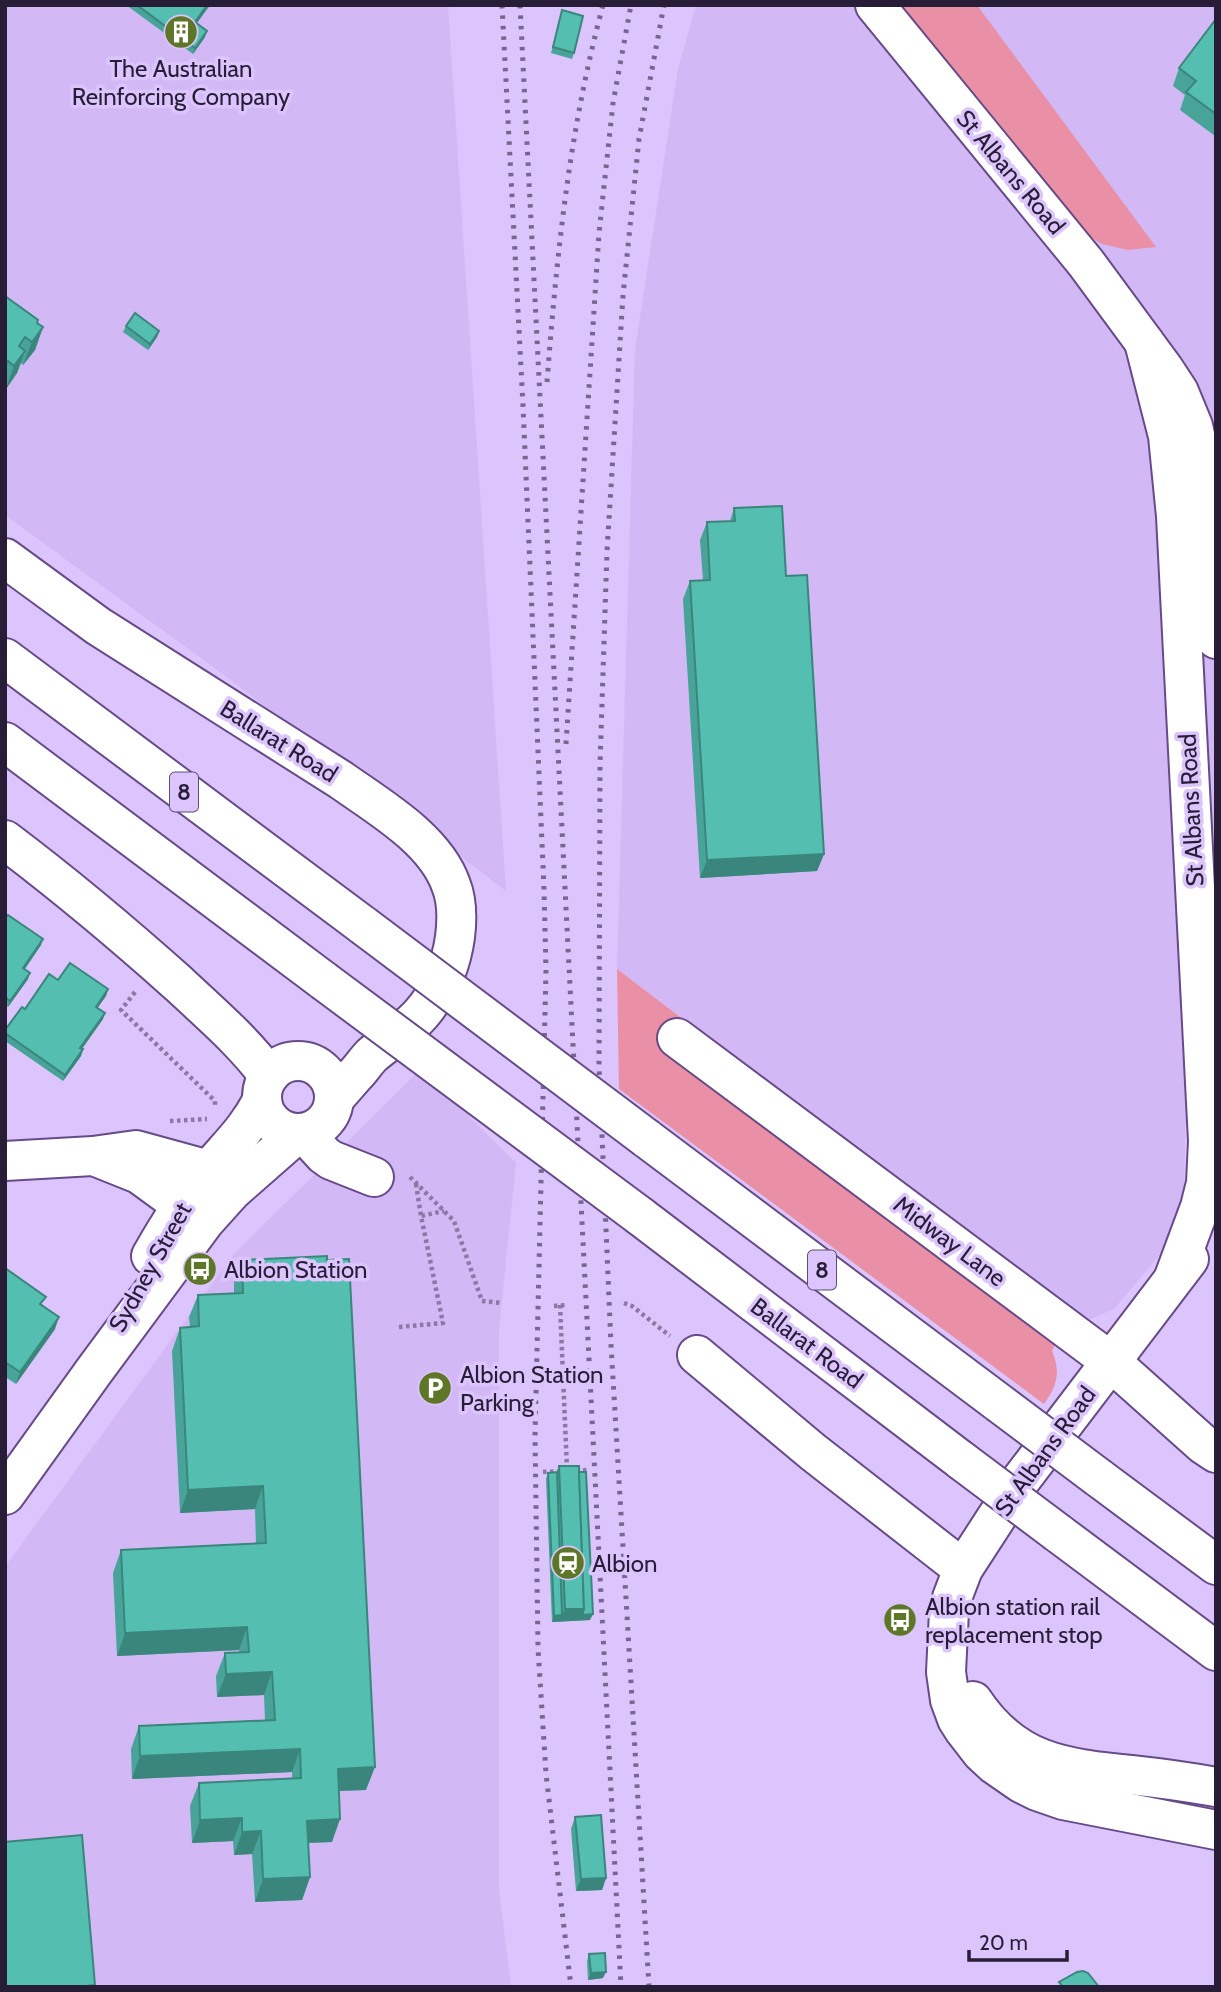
<svg xmlns="http://www.w3.org/2000/svg" width="1221" height="1992" viewBox="0 0 1221 1992" font-family="Cabin,sans-serif">
  <style>
    .built { fill: #d2b8f5 }
    .green { fill: #e990a6 }
    .lines { fill: none; stroke-linecap: round; stroke-linejoin: round }
    .minor-casing { stroke: #674b88; stroke-width: 42 }
    .major-casing { stroke: #674b88; stroke-width: 42 }
    .highway-casing { stroke: #674b88; stroke-width: 42 }
    .path { stroke: #8b78a3; stroke-width: 4.5; stroke-dasharray: 3.5 3.5; stroke-linecap: butt }
    .minor { stroke: #fff; stroke-width: 38 }
    .major { stroke: #fff; stroke-width: 38 }
    .highway { stroke: #fff; stroke-width: 38 }
    .rail { stroke: #77678e; stroke-width: 5; stroke-dasharray: 3.5 7; stroke-linecap: butt }
    .highway-bridge-casing { stroke: #674b88; stroke-width: 42; stroke-linecap: butt }
    .highway-bridge { stroke: #fff; stroke-width: 38 }
    .wall { fill: #48a498 }
    .shaded-wall { fill: #3b867c }
    .building { fill: #54bfb1; stroke: #3b867c; stroke-width: 2 }
    .labels { text-anchor: middle; dominant-baseline: central; stroke-width: 7; stroke-linejoin: round; paint-order: stroke }
    .shield { fill: #dcc4fc; stroke: #5e4f72; stroke-width: 2 }
    .shield-label { font-size: 23px; font-weight: bold; fill: #281d37 }
    .poi-label { font-size: 24px; fill: #281d37; stroke: #dcc4fc; text-anchor: start }
    .street-label { font-size: 24px; fill: #281d37; stroke: #dcc4fc }
  </style>
  <rect width="100%" height="100%" fill="#dcc4fc"/>
  <g class="built">
    <polygon points="5,5 448,5 506,891 228,678 5,515"/>
    <polygon points="696,5 1216,5 1216,1112 1186,1096 1184,1189 1164,1250 1114,1309 1089,1320 617,969 635,350 678,69"/>
    <polygon points="421,1069 516,1163 499,1330 499,1890 511,1987 5,1987 5,1567 234,1254"/>
  </g>
  <g class="green">
    <polygon points="900,5 977,5 1156,247 1128,250 1102,244 1086,234 1032,170"/>
    <path d="M617,969l66,50 -8,13 380,313 -3,6c9,21 5,35 -8,53l-425,-315z"/>
  </g>
  <g class="lines">
    <g class="minor-casing">
      <g id="minor">
        <path d="M5,558l93,68 243,154c38,27 94,59 110,105 6,15 6,36 4,52 -4,29 -15,55 -34,77 -14,16 -33,27 -49,41 -6,6 -11,14 -17,20 -7,8 -14,16 -21,24"/>
        <path d="M5,840c61,46 118,94 174,144 32,30 64,57 90,92"/>
        <polyline points="677,1038 1110,1361 1204,1445 1216,1453"/>
        <circle cx="298" cy="1097" r="36"/>
        <polyline points="304,1133 324,1155 331,1160 374,1177"/>
        <polyline points="99,1158 139,1174 202,1220"/>
        <polyline points="5,1161 93,1156 136,1150 209,1170"/>
        <path d="M151,1256c17,-30 36,-60 58,-86 20,-24 38,-40 53,-69"/>
        <polyline points="697,1355 813,1452 963,1569"/>
        <polyline points="5,1495 94,1371 205,1221 232,1191 298,1133"/>
      </g>
    </g>
    <g class="major-casing">
      <g id="major">
        <polyline points="875,5 1086,263 1164,369 1179,392 1193,426 1201,461 1213,581 1216,639"/>
        <polyline points="1144,342 1168,436 1176,516 1208,1141 1206,1183 1200,1207 1174,1277"/>
        <polyline points="1189,1259 1020,1481 963,1569 952,1598 949,1611 946,1672 950,1700 957,1719 964,1730 981,1752 995,1765 1021,1783 1037,1791 1063,1800 1216,1830"/>
        <path d="M973,1701c41,62 90,67 158,74 28,3 57,7 85,12"/>
      </g>
    </g>
    <g class="highway-casing">
      <g id="highway">
        <polyline points="5,658 364,926"/>
        <polyline points="5,742 324,981"/>
        <polyline points="646,1138 999,1403"/>
        <polyline points="640,1216 962,1461"/>
        <polyline points="1099,1478 1216,1565"/>
        <polyline points="1058,1533 1216,1651"/>
      </g>
    </g>
    <g class="path">
      <polyline points="135,992 121,1010 215,1101 215,1106"/>
      <polyline points="170,1121 207,1119"/>
      <polyline points="410,1177 454,1221 482,1301 502,1303"/>
      <polyline points="416,1184 421,1216"/>
      <polyline points="624,1303 632,1306 670,1336"/>
      <polyline points="560,1305 567,1469"/>
      <polyline points="554,1306 566,1305"/>
      <polyline points="399,1327 443,1323 421,1216 444,1211"/>
      <polyline points="576,1471 587,1470"/>
      <polyline points="543,1472 563,1471"/>
    </g>
    <use href="#minor" class="minor"/>
    <use href="#major" class="major"/>
    <use href="#highway" class="highway"/>
    <g class="rail">
      <polyline points="502,5 523,406 544,889 546,970 535,1436 538,1648 546,1774 571,1987"/>
      <polyline points="520,5 621,1987"/>
      <path d="M547,382c10,-129 22,-251 56,-377"/>
      <polyline points="566,744 599,233 613,103 631,5"/>
      <polyline points="649,1987 611,1345 599,1066 600,765 607,551 623,295 639,139 664,5"/>
    </g>
    <g class="highway-bridge-casing">
      <g id="highway-bridge">
        <polyline points="364,926 646,1138"/>
        <polyline points="324,981 640,1216"/>
        <polyline points="999,1403 1099,1478"/>
        <polyline points="962,1461 1058,1533"/>
      </g>
    </g>
    <use href="#highway-bridge" class="highway-bridge"/>
  </g>
  <g class="wall">
    <polygon points="126,5 210,5 197,23 205,37 193,54"/>
    <polygon points="562,10 574,53 572,59 551,53"/>
    <polygon points="1216,19 1216,135 1215,136 1180,110 1185,95 1173,86 1179,68"/>
    <polygon points="5,296 43,327 35,350 23,365 21,363 17,373 6,389"/>
    <polygon points="126,326 159,331 157,337 148,350 123,332"/>
    <polygon points="734,508 786,576 824,854 817,871 700,878 683,599 690,581 703,580 700,540 707,522 730,521"/>
    <polygon points="5,918 41,945 25,969 28,979 8,1007 5,1005"/>
    <polygon points="58,980 108,989 106,996 97,1008 103,1019 82,1049 83,1049 81,1056 63,1081 5,1041 5,1030 25,1009"/>
    <polygon points="242,1260 366,1790 339,1791 332,1842 308,1843 310,1877 302,1900 255,1902 252,1854 234,1855 233,1841 192,1843 190,1806 199,1783 292,1779 292,1772 132,1779 131,1749 139,1726 265,1720 264,1695 217,1697 216,1676 225,1653 239,1653 239,1650 117,1656 113,1573 121,1550 256,1544 255,1509 180,1513 172,1351 180,1328 190,1327 189,1317 198,1295 234,1293 234,1282"/>
    <polygon points="5,1268 43,1305 55,1329 16,1384 5,1377"/>
    <polygon points="559,1466 590,1620 552,1622 546,1479 548,1473 557,1472"/>
    <polygon points="575,1817 606,1878 602,1890 576,1891 571,1829"/>
    <polygon points="589,1954 603,1978 588,1980 587,1961"/>
  </g>
  <g class="shaded-wall">
    <polygon points="207,5 210,5 193,28 195,22"/>
    <polygon points="207,31 205,37 193,54 195,48"/>
    <polygon points="43,327 35,350 23,365 32,342"/>
    <polygon points="159,331 157,337 148,350 150,344"/>
    <polygon points="25,351 17,373 6,389 14,366"/>
    <polygon points="824,854 817,871 700,878 707,860"/>
    <polygon points="43,939 41,945 21,974 23,968"/>
    <polygon points="30,973 28,979 8,1007 10,1001"/>
    <polygon points="108,989 106,996 94,1013 96,1007"/>
    <polygon points="105,1013 103,1019 78,1054 80,1048"/>
    <polygon points="83,1049 81,1056 63,1081 65,1075"/>
    <polygon points="59,1317 55,1329 16,1384 20,1372"/>
    <polygon points="263,1486 255,1509 180,1513 188,1490"/>
    <polygon points="565,1609 584,1609 593,1614 590,1620 552,1622 554,1616 562,1615"/>
    <polygon points="247,1627 239,1650 117,1656 125,1633"/>
    <polygon points="272,1672 264,1695 217,1697 226,1674"/>
    <polygon points="300,1749 292,1772 132,1779 140,1756"/>
    <polygon points="375,1767 366,1790 330,1791 338,1769"/>
    <polygon points="242,1818 233,1841 192,1843 200,1820"/>
    <polygon points="340,1819 332,1842 299,1843 307,1821"/>
    <polygon points="261,1831 252,1854 234,1855 242,1832"/>
    <polygon points="310,1877 302,1900 255,1902 263,1879"/>
    <polygon points="606,1878 602,1890 576,1891 581,1879"/>
    <polygon points="606,1972 603,1978 588,1980 591,1973"/>
  </g>
  <g class="building">
    <polygon points="137,5 207,5 195,22 207,31 195,48"/>
    <polygon points="562,10 583,16 574,53 553,47"/>
    <polygon points="1216,19 1216,114 1186,92 1196,81 1179,68"/>
    <polygon points="5,296 38,320 37,323 43,327 32,342 25,337 19,346 25,351 14,366 8,361 5,365"/>
    <polygon points="135,313 159,331 150,344 126,326"/>
    <polygon points="782,506 786,576 807,575 824,854 707,860 690,581 710,580 707,522 735,521 734,508"/>
    <polygon points="8,915 43,939 23,968 30,973 10,1001 5,997 5,918"/>
    <polygon points="70,963 108,989 96,1007 105,1013 80,1048 83,1049 65,1075 5,1033 5,1030 22,1007 25,1009 49,974 58,980"/>
    <polygon points="327,1256 327,1260 349,1259 375,1767 338,1769 340,1819 307,1821 310,1877 263,1879 261,1831 242,1832 242,1818 200,1820 199,1783 301,1778 300,1749 140,1756 139,1726 275,1720 272,1672 226,1674 225,1653 249,1652 247,1627 125,1633 121,1550 266,1543 263,1486 188,1490 180,1328 199,1326 198,1295 243,1293 242,1260"/>
    <polygon points="5,1268 46,1297 40,1304 59,1317 20,1372 5,1362"/>
    <polygon points="559,1466 579,1466 584,1609 565,1609"/>
    <polygon points="557,1472 562,1615 554,1616 548,1473"/>
    <polygon points="579,1472 586,1472 593,1614 582,1615 584,1609"/>
    <polygon points="601,1815 606,1878 581,1879 575,1817"/>
    <polygon points="82,1835 95,1985 76,1987 5,1987 5,1842"/>
    <polygon points="605,1953 606,1972 591,1973 589,1954"/>
    <polygon points="1083,1971 1088,1973 1099,1987 1061,1987 1062,1986 1059,1982 1077,1972"/>
  </g>
  <defs>
    <g id="building-disc" transform="scale(1.75)"><circle r="9.5" fill="#5e7627" stroke="#dcc4fc"/><path d="M-4-6H4V6H1V3H-1V6H-4ZM-2.5-4.3h1.7v1.8h-1.7ZM.8-4.3h1.7v1.8H.8ZM-2.5-1h1.7V.8h-1.7ZM.8-1h1.7V.8H.8Z" fill="#fff"/></g>
    <g id="bus-disc" transform="scale(1.75)"><circle r="9.5" fill="#5e7627" stroke="#dcc4fc"/><path d="M-5-6H5V4H4V6H2V4H-2V6H-4V4H-5ZM-3.5-4V0h7V-4ZM-3.5 1.2v1.5H-2V1.2ZM2 1.2v1.5H3.5V1.2Z" fill="#fff"/></g>
    <g id="parking-disc" transform="scale(1.75)"><circle r="9.5" fill="#5e7627" stroke="#dcc4fc"/><path d="M-3.5-5.5H1a3.5 3.5 0 0 1 0 7H-1V5.5H-3.5ZM-1-3.4V-.6H.8a1.4 1.4 0 0 0 0-2.8Z" fill="#fff"/></g>
    <g id="station-disc" transform="scale(1.75)"><circle r="9.5" fill="#5e7627" stroke="#dcc4fc"/><path d="M-3-6H3Q5-6 5-4V2Q5 4 3 4L4.5 6H3L1.5 4h-3L-3 6H-4.5L-3 4Q-5 4-5 2V-4Q-5-6-3-6ZM-3.5-4v3h7v-3ZM-3.5 1v1.5H-2V1ZM2 1v1.5H3.5V1Z" fill="#fff"/></g>
  </defs>
  <g fill-rule="evenodd">
    <use href="#building-disc" x="181" y="32"/>
    <use href="#bus-disc" x="200" y="1269"/>
    <use href="#parking-disc" x="435" y="1388"/>
    <use href="#station-disc" x="568" y="1563"/>
    <use href="#bus-disc" x="900" y="1620"/>
  </g>
  <g class="labels">
    <g class="shield">
      <rect x="170" y="772.5" width="28" height="39" rx="5"/>
      <rect x="808" y="1250.5" width="28" height="39" rx="5"/>
    </g>
    <g class="shield-label">
      <text x="184" y="792">8</text>
      <text x="822" y="1270">8</text>
    </g>
    <g class="poi-label">
      <text x="181" y="68" text-anchor="middle">The Australian<tspan x="181" dy="28">Reinforcing Company</tspan></text>
      <text x="224" y="1269">Albion Station</text>
      <text x="460" y="1374">Albion Station<tspan x="460" dy="28">Parking</tspan></text>
      <text x="592" y="1563">Albion</text>
      <text x="925" y="1606">Albion station rail<tspan x="925" dy="28">replacement stop</tspan></text>
    </g>
    <g class="street-label">
      <text transform="translate(1011 172) rotate(50)">St Albans Road</text>
      <text transform="translate(279 741) rotate(32)">Ballarat Road</text>
      <text transform="translate(1191 810) rotate(-93)">St Albans Road</text>
      <text transform="translate(950 1241) rotate(37)">Midway Lane</text>
      <text transform="translate(150 1267) rotate(-61)">Sydney Street</text>
      <text transform="translate(807 1343) rotate(37)">Ballarat Road</text>
      <text transform="translate(1045 1451) rotate(-54)">St Albans Road</text>
    </g>
  </g>
  <rect width="1221" height="1992" fill="none" stroke="#281d37" stroke-width="14"/>
  <path d="M969 1950v10h98v-10" fill="none" stroke="#281d37" stroke-width="3.5"/>
  <text x="979" y="1950" font-size="21" fill="#281d37" stroke="#dcc4fc" stroke-width="5" paint-order="stroke">20 m</text>
</svg>
